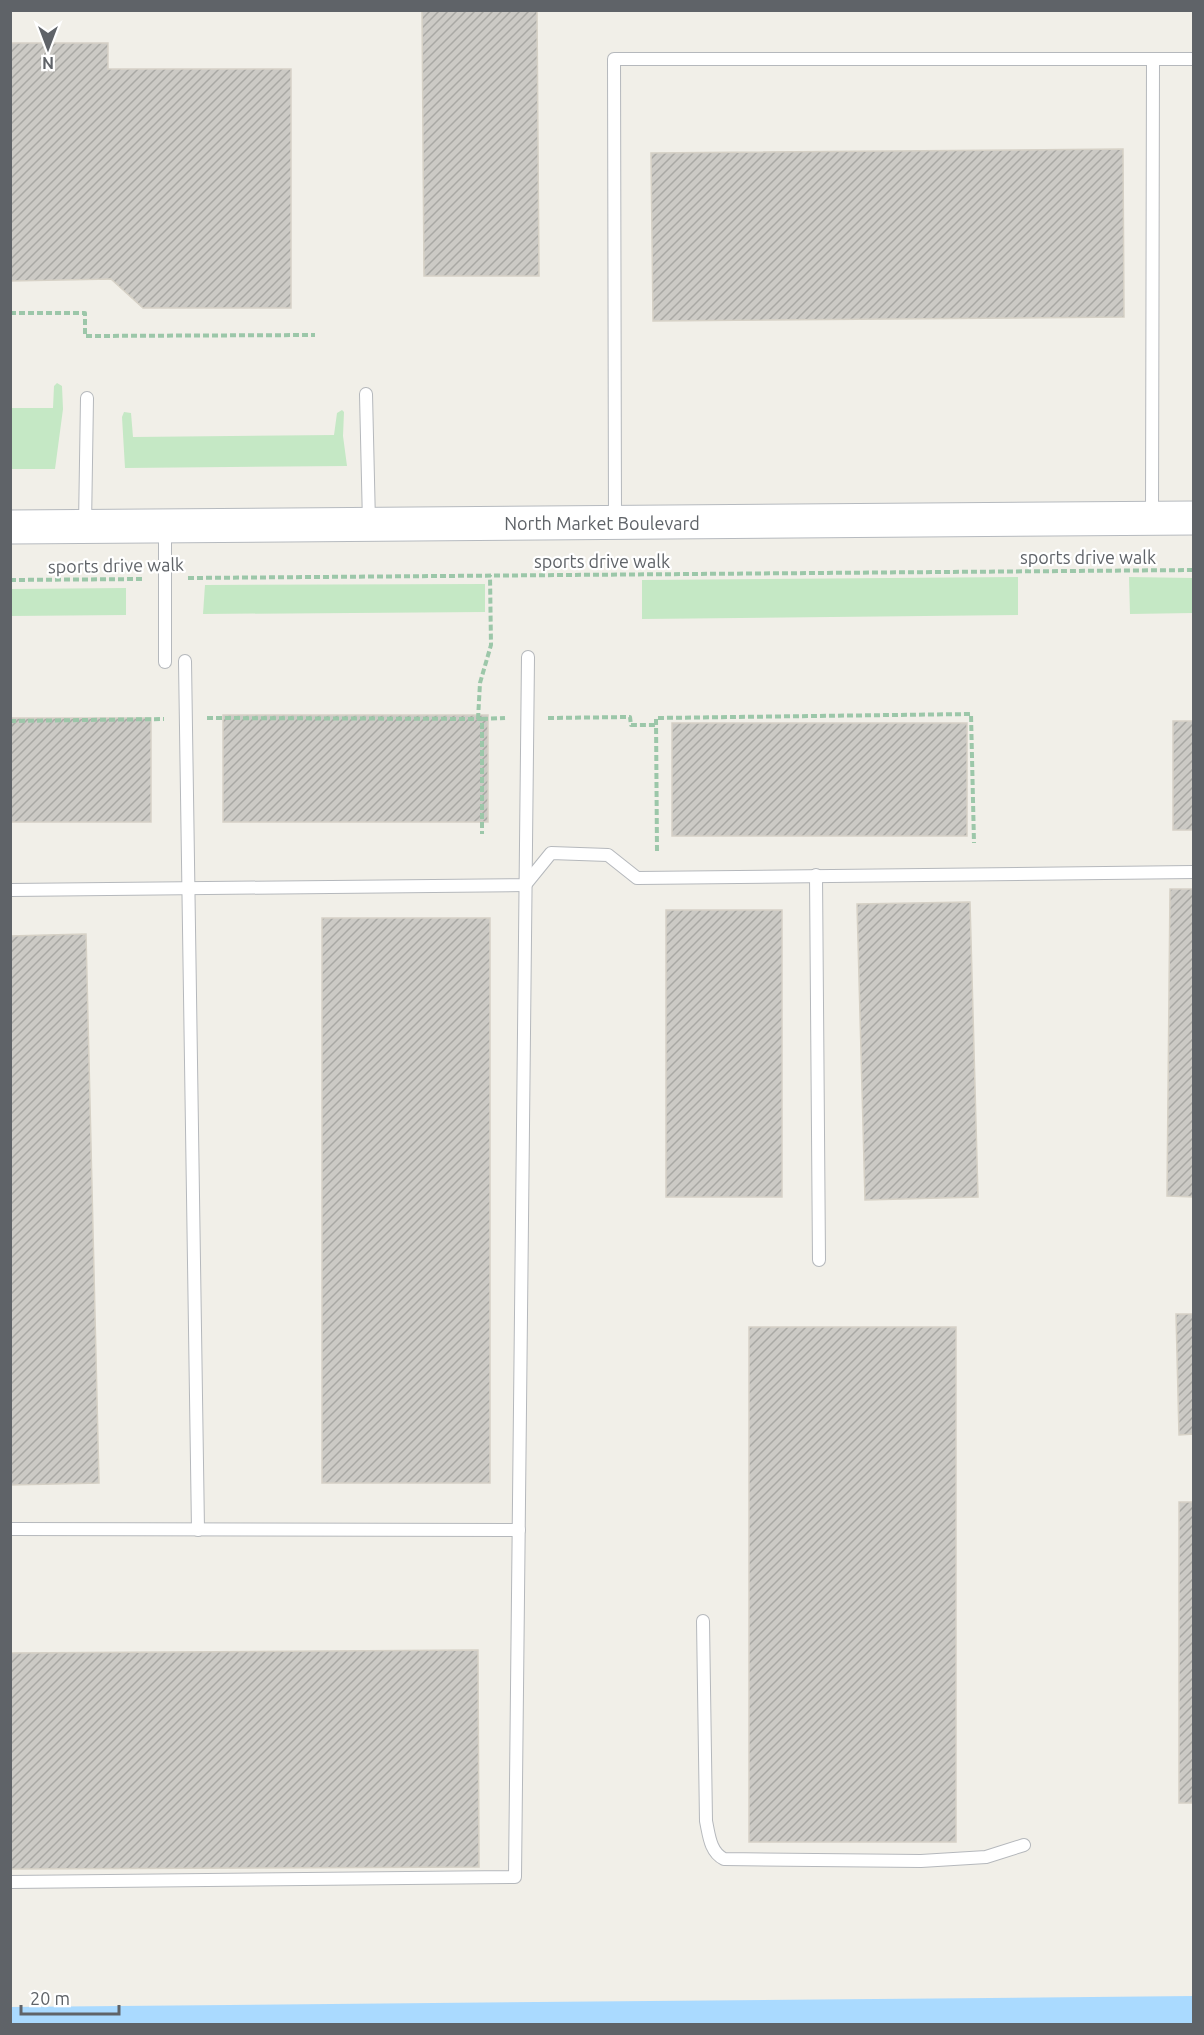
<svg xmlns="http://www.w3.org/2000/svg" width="1204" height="2035" viewBox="0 0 1204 2035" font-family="Ubuntu,sans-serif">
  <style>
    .grass { fill: #c5e8c5 }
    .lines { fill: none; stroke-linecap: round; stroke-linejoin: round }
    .canal { stroke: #aadaff; stroke-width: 34 }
    .building { fill: url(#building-hatch); stroke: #d6d1c6; stroke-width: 1.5 }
    .service-casing { stroke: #b5b8bc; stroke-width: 14 }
    .secondary-casing { stroke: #b6babf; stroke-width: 35 }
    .path { stroke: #9cc7a9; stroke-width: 4; stroke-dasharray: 6 3; stroke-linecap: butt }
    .service { stroke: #fff; stroke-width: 12 }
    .secondary { stroke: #fff; stroke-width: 33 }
    .labels { text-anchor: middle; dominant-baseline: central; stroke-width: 4.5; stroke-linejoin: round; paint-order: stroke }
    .street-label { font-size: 18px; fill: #5f6368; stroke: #fff }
  </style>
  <defs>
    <pattern id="building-hatch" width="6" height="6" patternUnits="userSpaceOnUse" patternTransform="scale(1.5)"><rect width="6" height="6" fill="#cccac5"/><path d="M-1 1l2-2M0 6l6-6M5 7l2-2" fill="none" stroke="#a9a8a4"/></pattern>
  </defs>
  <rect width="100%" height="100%" fill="#f1efe8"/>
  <g class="grass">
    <polygon points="57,383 62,386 63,409 55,469 11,469 11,408 53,408 54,386"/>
    <polygon points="342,410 344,412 343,436 347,466 125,468 122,417 124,412 131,413 133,437 334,435 337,413"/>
    <polygon points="1018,577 1018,615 642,619 642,580"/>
    <polygon points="1129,577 1193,578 1193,613 1130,614"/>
    <polygon points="485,584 485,612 203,614 205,585"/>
    <polygon points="126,588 126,615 11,616 11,589"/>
  </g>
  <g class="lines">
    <polyline class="canal" points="10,2024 1194,2013"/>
  </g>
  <g class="building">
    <polygon points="422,10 537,10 539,276 424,276"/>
    <polygon points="10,43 108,43 108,69 291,69 291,308 143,308 111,279 10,281"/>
    <polygon points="1123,149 1124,317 653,321 651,153"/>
    <rect x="223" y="715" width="265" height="107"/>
    <rect x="10" y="718" width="141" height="104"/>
    <rect x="1173" y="721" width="21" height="109"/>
    <rect x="672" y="723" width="295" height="113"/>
    <polygon points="1170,889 1194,889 1194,1197 1167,1196"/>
    <polygon points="970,902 978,1197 865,1200 857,904"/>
    <rect x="666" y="910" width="116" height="287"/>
    <rect x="322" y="918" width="168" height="565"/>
    <polygon points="86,934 99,1483 10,1485 10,936"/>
    <polygon points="1176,1314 1194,1314 1194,1434 1179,1435"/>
    <rect x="749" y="1327" width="207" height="515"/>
    <rect x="1179" y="1502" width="15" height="301"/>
    <polygon points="478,1650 479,1867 10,1869 10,1653"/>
  </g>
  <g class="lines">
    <g class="service-casing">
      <g id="service">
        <polyline points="366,394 369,523"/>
        <polyline points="1152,516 1153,59"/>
        <polyline points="615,522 614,59 1194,59"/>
        <polyline points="85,526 87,398"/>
        <polyline points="165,527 165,662"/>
        <polyline points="185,661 198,1530"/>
        <polyline points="816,875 819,1260"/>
        <polyline points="10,890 525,885 551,853 608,855 637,878 1194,872"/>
        <polyline points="10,1529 519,1530"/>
        <path d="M703,1621l3,200c3,14 4,31 18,38l197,2 65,-4 38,-12"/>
        <polyline points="10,1882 515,1877 528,657"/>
      </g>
    </g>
    <g class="secondary-casing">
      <polyline id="secondary" points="10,527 1194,518"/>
    </g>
    <g class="path">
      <polyline points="10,313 85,313 85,336 315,335"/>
      <polyline points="188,578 1194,570"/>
      <polyline points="10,580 142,579"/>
      <polyline points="207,718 482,719 482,834"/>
      <polyline points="548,718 630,717 631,725 656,725"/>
      <polyline points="478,719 480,683 491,645 490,575"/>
      <polyline points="482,719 505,718"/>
      <polyline points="10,721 164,719"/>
      <polyline points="657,851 656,718 971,714 974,843"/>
    </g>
    <use href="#service" class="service"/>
    <use href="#secondary" class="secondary"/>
  </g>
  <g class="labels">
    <g class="street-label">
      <text x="602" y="523">North Market Boulevard</text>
      <text x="1088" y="557">sports drive walk</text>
      <text x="602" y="561">sports drive walk</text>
      <text transform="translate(116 565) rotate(-1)">sports drive walk</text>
    </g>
  </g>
  <rect width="1204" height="2035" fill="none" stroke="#5f6368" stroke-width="24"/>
  <g transform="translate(48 48) rotate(180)" stroke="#ffffff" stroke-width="4.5" paint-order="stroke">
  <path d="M0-4.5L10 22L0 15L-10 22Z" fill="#5f6368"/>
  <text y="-9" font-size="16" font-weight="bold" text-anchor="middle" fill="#5f6368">N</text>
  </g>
  <path d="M21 2005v9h98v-9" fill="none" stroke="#5f6368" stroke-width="3"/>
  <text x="30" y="2005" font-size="18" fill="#5f6368" stroke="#ffffff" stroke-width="4.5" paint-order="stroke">20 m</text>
</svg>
